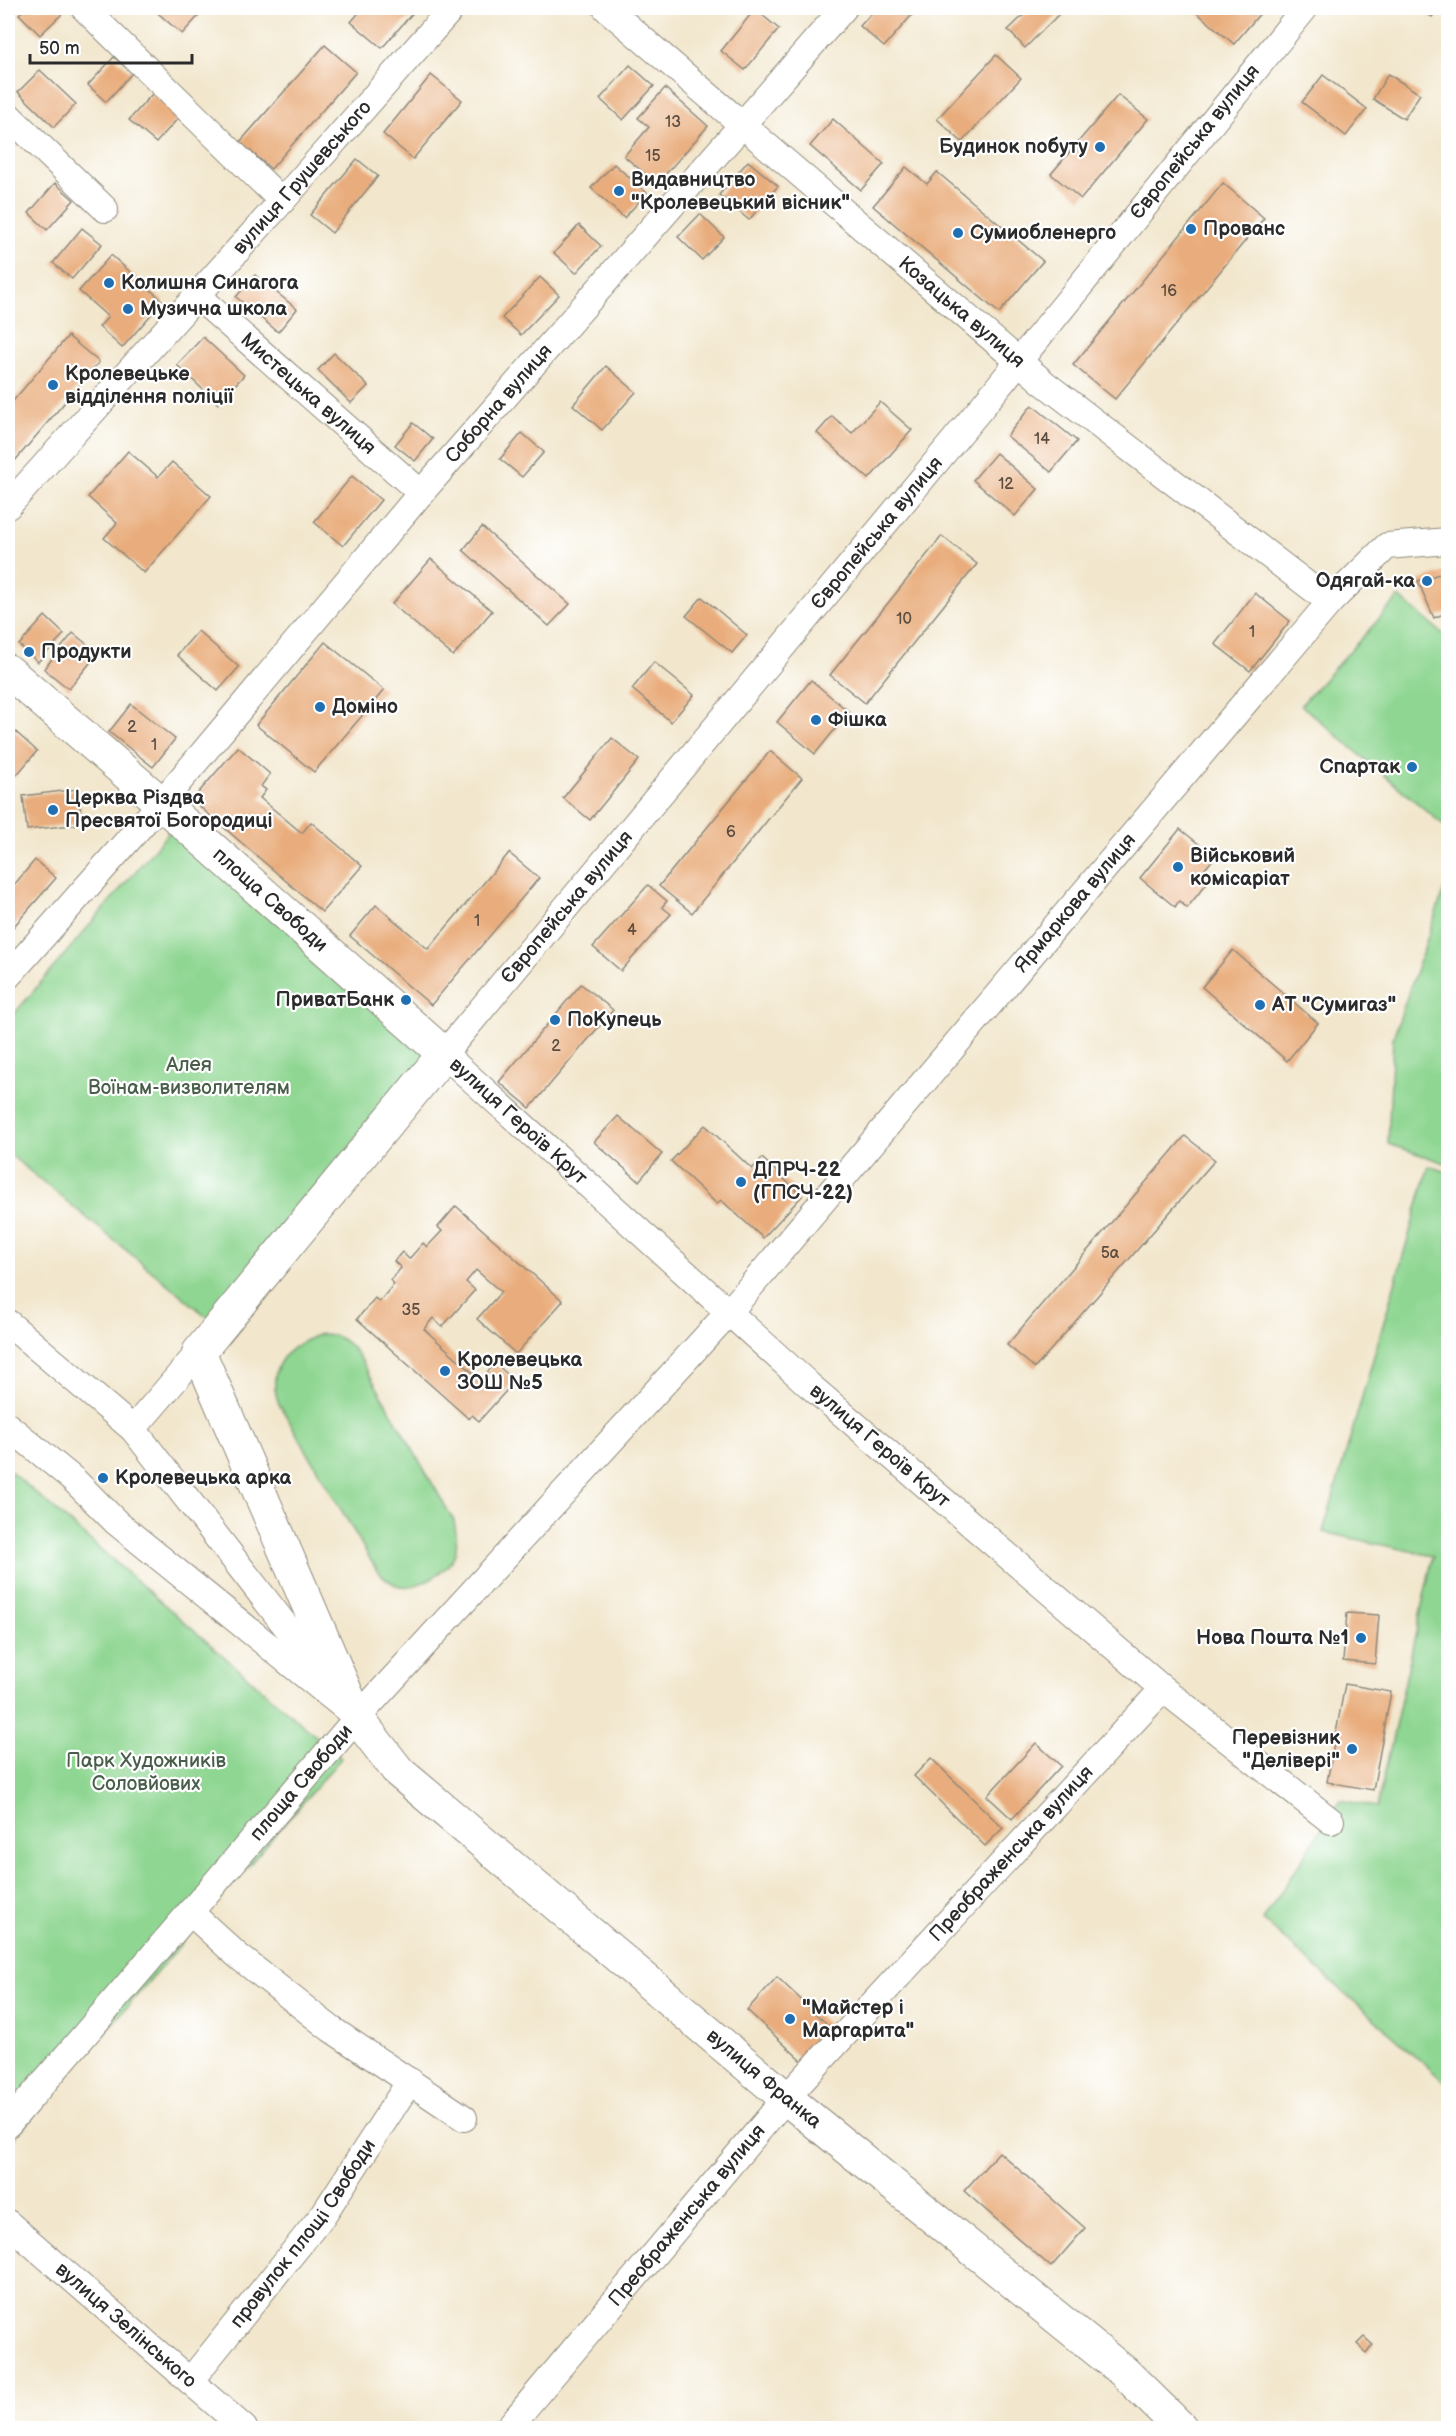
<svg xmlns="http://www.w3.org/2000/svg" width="1456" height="2436" viewBox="0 0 1456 2436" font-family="'Balsamiq Sans',sans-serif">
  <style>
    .green { fill: #8ed691; stroke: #5c805e; stroke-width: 1.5 }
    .building { fill: #e9ad7d }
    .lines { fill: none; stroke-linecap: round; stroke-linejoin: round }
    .minor-casing { stroke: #8e897c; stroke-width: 28 }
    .major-casing { stroke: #8e897c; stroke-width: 35 }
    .minor { stroke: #fff; stroke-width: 26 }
    .major { stroke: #fff; stroke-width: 33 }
    .poi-dot { fill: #1f6fb2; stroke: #fff; stroke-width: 2 }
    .labels { text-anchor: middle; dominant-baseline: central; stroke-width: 4.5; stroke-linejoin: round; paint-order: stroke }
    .number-label { font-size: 16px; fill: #5a4c40 }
    .street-label { font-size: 20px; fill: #2b2b2b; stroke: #fff }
    .poi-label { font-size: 20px; font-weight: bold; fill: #2b2b2b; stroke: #fff; text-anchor: start }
    .park-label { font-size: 20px; fill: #495e4a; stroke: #fff }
  </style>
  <rect width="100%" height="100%" fill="#fff"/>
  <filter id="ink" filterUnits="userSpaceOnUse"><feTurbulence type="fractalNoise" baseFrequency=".0167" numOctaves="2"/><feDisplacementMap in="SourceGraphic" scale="12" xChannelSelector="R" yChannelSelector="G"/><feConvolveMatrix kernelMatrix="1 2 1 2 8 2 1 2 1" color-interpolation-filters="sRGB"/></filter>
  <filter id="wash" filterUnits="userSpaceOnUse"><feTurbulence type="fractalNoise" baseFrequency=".008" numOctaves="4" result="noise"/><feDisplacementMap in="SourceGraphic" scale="24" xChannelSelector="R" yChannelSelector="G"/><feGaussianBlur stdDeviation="1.35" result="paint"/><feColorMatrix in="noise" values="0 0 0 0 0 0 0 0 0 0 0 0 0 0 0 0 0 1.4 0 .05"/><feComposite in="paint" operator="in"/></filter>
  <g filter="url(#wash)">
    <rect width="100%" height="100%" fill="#f2e7cd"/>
    <g class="green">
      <polygon points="1399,597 1448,638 1448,829 1301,705"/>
      <polygon points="174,826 434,1055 211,1320 8,1153 8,1021"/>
      <polygon points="1448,878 1448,1164 1388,1144 1393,1038"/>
      <polygon points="1429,1166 1448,1172 1448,2085 1263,1920 1340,1800 1377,1807 1433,1556 1323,1532"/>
      <path d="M321,1334c19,0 28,9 39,24l94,163c2,10 4,23 1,33 -7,18 -36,35 -55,32 -10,-2 -18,-10 -24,-17l-97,-165c-14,-38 8,-58 42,-70z"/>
      <polygon points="8,1469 341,1758 8,2145"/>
    </g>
    <g id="blocks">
      <g class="building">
        <polygon points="26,8 59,8 64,12 40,35 19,14"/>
        <polygon points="152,8 206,8 182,34"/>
        <polygon points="363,8 417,8 382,48 351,22"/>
        <polygon points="876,8 918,8 884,47 860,26"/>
        <polygon points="1031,8 1057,8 1061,12 1025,48 1008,30"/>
        <polygon points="1200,8 1258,8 1262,11 1234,44 1196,12"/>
        <polygon points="1419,8 1439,8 1432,17"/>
        <polygon points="755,9 779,29 745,70 721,51"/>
        <polygon points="325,45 356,72 271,169 240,142"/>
        <polygon points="996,55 1021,78 962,142 937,119"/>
        <polygon points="114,57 132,73 106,102 88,85"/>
        <polygon points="630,65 654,86 623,120 600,99"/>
        <polygon points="40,70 76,104 54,127 18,92"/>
        <polygon points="1388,74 1420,94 1404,119 1373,99"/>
        <polygon points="431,75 462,100 413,159 383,134"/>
        <polygon points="1323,75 1367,109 1346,136 1302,102"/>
        <polygon points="665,88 708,126 657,184 624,156 649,127 638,118"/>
        <polygon points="153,93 180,116 156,143 129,120"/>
        <polygon points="1118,95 1148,119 1081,199 1051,174"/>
        <polygon points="833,119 884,164 861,190 810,146"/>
        <polygon points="357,159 378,176 332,233 310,215"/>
        <polygon points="748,161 778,186 749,220 719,195"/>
        <polygon points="614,164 647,193 624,218 591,188"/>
        <polygon points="906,167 927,184 937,172 1043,261 999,313 873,206"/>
        <polygon points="55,183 74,200 47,230 29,213"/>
        <polygon points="1223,183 1264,218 1115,399 1073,365"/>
        <polygon points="700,214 724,237 702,260 678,237"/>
        <polygon points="579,225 601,246 576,273 554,253"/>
        <polygon points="82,228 102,244 72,279 53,263"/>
        <polygon points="111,255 163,301 122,348 99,327 108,317 79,291"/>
        <polygon points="255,275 297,309 278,332 236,297"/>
        <polygon points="540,277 559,295 521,335 502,318"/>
        <polygon points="68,336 99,362 8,469 8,407"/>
        <polygon points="203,337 244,375 218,404 177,365"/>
        <polygon points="334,353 368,386 351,403 318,370"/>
        <polygon points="606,366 636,392 602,430 573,405"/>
        <polygon points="880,402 912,430 869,479 817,433 832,416 852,433"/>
        <polygon points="1032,405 1077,441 1051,472 1007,436"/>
        <polygon points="413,423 433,439 415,461 395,445"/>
        <polygon points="522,433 544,452 522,477 500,459"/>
        <polygon points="128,451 158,477 172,462 211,496 144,573 104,538 117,523 88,497"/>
        <polygon points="996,453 1038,489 1015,516 973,480"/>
        <polygon points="352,476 381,500 343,546 314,522"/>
        <polygon points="482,527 570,604 549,626 463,550"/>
        <polygon points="942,536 977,564 865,703 830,675"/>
        <polygon points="431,559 492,611 453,656 392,604"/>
        <polygon points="1448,571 1448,612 1434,618 1418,581"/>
        <polygon points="1255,593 1290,621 1250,671 1215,644"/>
        <polygon points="702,597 747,635 732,653 686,616"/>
        <polygon points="45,616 64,634 38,662 19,645"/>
        <polygon points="198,631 239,667 218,691 177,655"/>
        <polygon points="73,633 98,653 69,689 44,669"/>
        <polygon points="325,642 384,690 314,772 256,725"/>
        <polygon points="654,662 694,695 671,722 632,689"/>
        <polygon points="811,680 849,712 815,754 777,722"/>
        <polygon points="131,704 175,739 153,767 109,732"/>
        <polygon points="8,725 37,751 15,777 8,770"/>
        <polygon points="612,738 639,760 590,820 563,798"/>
        <polygon points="238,747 270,774 261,786 266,790 260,798 302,833 311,822 362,866 322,912 192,800"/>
        <polygon points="770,751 802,778 692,913 659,886"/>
        <polygon points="78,789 82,824 27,830 23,796"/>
        <polygon points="1180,829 1215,857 1199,876 1207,883 1187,908 1179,901 1175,907 1140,878"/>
        <polygon points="509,853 539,878 431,1005 350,936 376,905 428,949"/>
        <polygon points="35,860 56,878 8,933 8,892"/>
        <polygon points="648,885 667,901 662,907 671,914 621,971 593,947"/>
        <polygon points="1233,950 1318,1023 1287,1061 1202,987"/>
        <polygon points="581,984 613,1010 530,1108 499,1082"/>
        <polygon points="618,1116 662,1154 639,1181 594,1142"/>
        <polygon points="705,1125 752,1169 762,1158 802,1196 763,1238 721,1200 717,1204 671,1161"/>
        <polygon points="1185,1136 1215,1160 1035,1368 1007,1345"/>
        <polygon points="456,1206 563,1301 516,1354 477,1319 501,1292 476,1270 466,1282 475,1290 442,1327 433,1318 424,1329 481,1380 495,1363 515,1381 479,1421 472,1415 469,1419 357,1319 375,1298 379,1302 394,1284 390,1280 401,1268 394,1261 402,1252 409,1259 423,1243 427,1247 442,1231 438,1227"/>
        <polygon points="1347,1613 1379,1615 1375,1664 1343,1661"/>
        <polygon points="1345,1684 1391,1692 1373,1790 1327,1782"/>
        <polygon points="1036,1743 1061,1766 1012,1819 987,1796"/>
        <polygon points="931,1758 1003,1828 985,1846 914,1776"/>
        <polygon points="777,1977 832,2029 802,2061 747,2010"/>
        <polygon points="999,2152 1085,2228 1051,2267 964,2191"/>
        <polygon points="1364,2337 1373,2345 1367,2353 1357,2344"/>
      </g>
    </g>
  </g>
  <g filter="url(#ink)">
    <use href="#blocks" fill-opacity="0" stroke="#8e897c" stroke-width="1.5"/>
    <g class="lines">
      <g class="minor-casing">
        <g id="minor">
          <polyline points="84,8 282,201"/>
          <path id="s1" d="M606,8l438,375 286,219"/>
          <path id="s2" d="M1305,8l-324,400 -537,646 365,331 354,304 168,132"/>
          <polyline points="8,115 105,209"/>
          <path id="s3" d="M197,296l224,197"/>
          <path id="s4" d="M8,506l274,-305 170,-193"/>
          <path id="s5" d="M8,976l153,-173 260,-310 423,-485"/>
          <polyline points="8,1323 133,1429 199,1352"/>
          <polyline points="8,1426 74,1480 117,1523 355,1716"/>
          <polyline points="133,1429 330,1683"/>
          <polyline points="190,1912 238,1956 331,2029 464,2118"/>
          <path id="s6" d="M8,2124l349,-406 372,-406 601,-710 57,-56 61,-5"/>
          <path id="s7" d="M8,2223l236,205"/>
          <path id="s8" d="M190,2381l133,-166 87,-134"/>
          <path id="s9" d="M508,2428l278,-330 377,-409"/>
        </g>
      </g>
      <g class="major-casing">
        <g id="major">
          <path id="s10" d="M8,671l153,132 283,251 -245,298 158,366 42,54 387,326 338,274 57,56"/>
        </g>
      </g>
      <use href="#minor" class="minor"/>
      <use href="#major" class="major"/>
    </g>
  </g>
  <g class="poi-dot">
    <circle cx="1100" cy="147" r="6"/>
    <circle cx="619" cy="191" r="6"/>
    <circle cx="1191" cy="229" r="6"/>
    <circle cx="958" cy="233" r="6"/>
    <circle cx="109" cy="283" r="6"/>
    <circle cx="128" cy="309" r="6"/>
    <circle cx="53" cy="385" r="6"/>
    <circle cx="1427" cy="581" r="6"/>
    <circle cx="29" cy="652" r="6"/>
    <circle cx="320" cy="707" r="6"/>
    <circle cx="816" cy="720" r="6"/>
    <circle cx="1412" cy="767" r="6"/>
    <circle cx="53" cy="810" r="6"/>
    <circle cx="1178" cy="867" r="6"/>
    <circle cx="406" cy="1000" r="6"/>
    <circle cx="1260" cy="1005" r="6"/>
    <circle cx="555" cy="1020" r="6"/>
    <circle cx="741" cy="1182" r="6"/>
    <circle cx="445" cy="1371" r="6"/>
    <circle cx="103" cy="1478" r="6"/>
    <circle cx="1361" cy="1638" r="6"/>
    <circle cx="1352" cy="1749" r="6"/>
    <circle cx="790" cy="2019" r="6"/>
  </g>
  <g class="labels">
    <g class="number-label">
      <text x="673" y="122">13</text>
      <text x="653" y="156">15</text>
      <text x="1169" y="291">16</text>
      <text x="1042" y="439">14</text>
      <text x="1006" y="484">12</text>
      <text x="904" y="619">10</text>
      <text x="1252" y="632">1</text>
      <text x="132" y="727">2</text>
      <text x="154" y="745">1</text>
      <text x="731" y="832">6</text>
      <text x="477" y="921">1</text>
      <text x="632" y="930">4</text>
      <text x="556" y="1046">2</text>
      <text x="1110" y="1253">5а</text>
      <text x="411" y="1310">35</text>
    </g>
    <g class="street-label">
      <text transform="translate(1195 142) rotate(-51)">Європейська вулиця</text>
      <text stroke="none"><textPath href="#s4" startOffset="441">вулиця Грушевського</textPath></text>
      <text stroke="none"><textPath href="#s1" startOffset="468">Козацька вулиця</textPath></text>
      <text stroke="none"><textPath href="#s3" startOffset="148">Мистецька вулиця</textPath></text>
      <text stroke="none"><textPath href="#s5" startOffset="754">Соборна вулиця</textPath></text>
      <text transform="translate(877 533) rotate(-50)">Європейська вулиця</text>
      <text stroke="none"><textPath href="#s10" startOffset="348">площа Свободи</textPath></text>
      <text stroke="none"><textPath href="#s6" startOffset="1622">Ярмаркова вулиця</textPath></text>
      <text transform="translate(567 907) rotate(-50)">Європейська вулиця</text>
      <text stroke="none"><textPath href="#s2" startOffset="1455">вулиця Героїв Крут</textPath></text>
      <text stroke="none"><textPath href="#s2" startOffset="1941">вулиця Героїв Крут</textPath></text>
      <text stroke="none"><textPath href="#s6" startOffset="450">площа Свободи</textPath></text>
      <text stroke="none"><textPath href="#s9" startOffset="764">Преображенська вулиця</textPath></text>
      <text stroke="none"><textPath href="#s10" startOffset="1910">вулиця Франка</textPath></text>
      <text stroke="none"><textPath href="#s9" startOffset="278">Преображенська вулиця</textPath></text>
      <text stroke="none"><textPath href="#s8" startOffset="186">провулок площі Свободи</textPath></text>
      <text stroke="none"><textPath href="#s7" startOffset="156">вулиця Зелінського</textPath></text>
    </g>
    <g class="poi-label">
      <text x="1088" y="147" text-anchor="end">Будинок побуту</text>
      <text x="631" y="180">Видавництво<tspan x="631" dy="23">"Кролевецький вісник"</tspan></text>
      <text x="1203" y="229">Прованс</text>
      <text x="970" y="233">Сумиобленерго</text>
      <text x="121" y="283">Колишня Синагога</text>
      <text x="140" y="309">Музична школа</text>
      <text x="65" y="374">Кролевецьке<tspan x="65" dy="23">відділення поліції</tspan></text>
      <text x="1415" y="581" text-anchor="end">Одягай-ка</text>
      <text x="41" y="652">Продукти</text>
      <text x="332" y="707">Доміно</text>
      <text x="828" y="720">Фішка</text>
      <text x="1400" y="767" text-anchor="end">Спартак</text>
      <text x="65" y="798">Церква Різдва<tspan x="65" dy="23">Пресвятої Богородиці</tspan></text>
      <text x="1190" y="856">Військовий<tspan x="1190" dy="23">комісаріат</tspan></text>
      <text x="394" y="1000" text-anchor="end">ПриватБанк</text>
      <text x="1272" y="1005">АТ "Сумигаз"</text>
      <text x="567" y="1020">ПоКупець</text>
      <text x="753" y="1170">ДПРЧ-22<tspan x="753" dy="23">(ГПСЧ-22)</tspan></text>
      <text x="457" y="1360">Кролевецька<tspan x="457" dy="23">ЗОШ №5</tspan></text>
      <text x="115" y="1478">Кролевецька арка</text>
      <text x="1349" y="1638" text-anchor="end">Нова Пошта №1</text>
      <text x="1340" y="1738" text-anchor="end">Перевізник<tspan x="1340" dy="23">"Делівері"</tspan></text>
      <text x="802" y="2008">"Майстер і<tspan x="802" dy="23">Маргарита"</tspan></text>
    </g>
    <g class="park-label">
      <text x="189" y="1065">Алея<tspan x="189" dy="23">Воїнам-визволителям</tspan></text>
      <text x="146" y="1761">Парк Художників<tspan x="146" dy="23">Соловйових</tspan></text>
    </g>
  </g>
  <rect width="1456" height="2436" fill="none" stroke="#fff" stroke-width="30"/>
  <path d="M30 54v9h162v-9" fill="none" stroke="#2b2b2b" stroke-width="3"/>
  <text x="39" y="54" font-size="18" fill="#2b2b2b" stroke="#ffffff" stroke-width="4.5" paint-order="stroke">50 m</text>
</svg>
